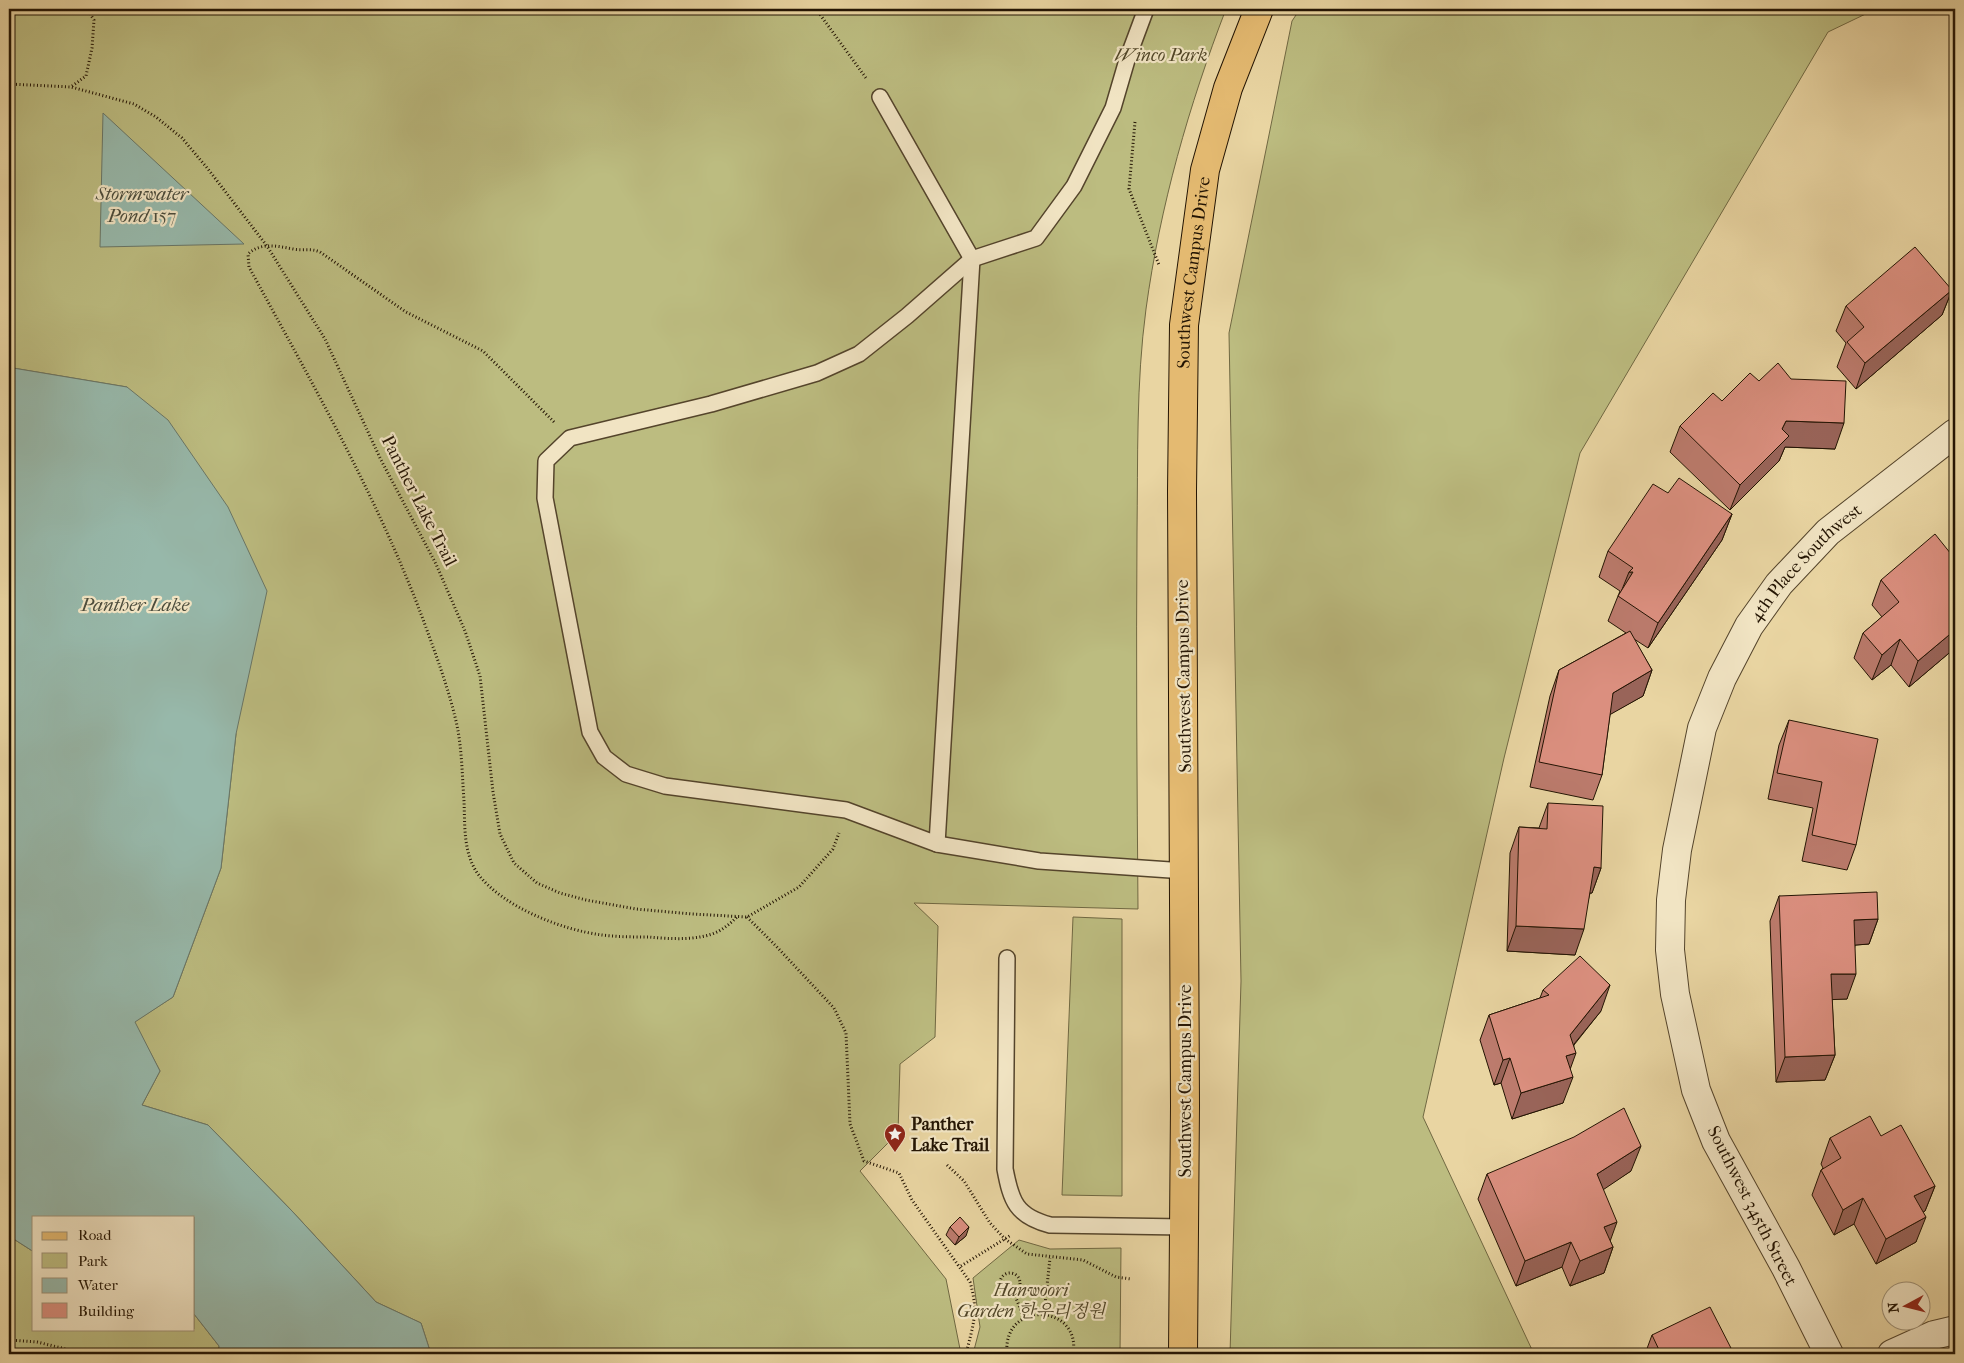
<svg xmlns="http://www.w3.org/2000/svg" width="1964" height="1363" viewBox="0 0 1964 1363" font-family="'IM FELL French Canon','Noto Serif KR',serif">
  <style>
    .green { fill: #bcbc80; stroke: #706842 }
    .water { fill: #97b8aa; stroke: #697667 }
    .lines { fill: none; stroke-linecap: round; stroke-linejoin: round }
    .service-casing { stroke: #54442b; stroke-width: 18 }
    .minor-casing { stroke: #54442b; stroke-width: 30 }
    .primary-casing { stroke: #231403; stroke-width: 30 }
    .path { stroke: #231403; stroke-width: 3; stroke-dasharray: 1 2.5; stroke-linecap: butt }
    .service { stroke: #f1e4c3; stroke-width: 15 }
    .minor { stroke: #f1e4c3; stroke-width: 28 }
    .primary { stroke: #e4ba71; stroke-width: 28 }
    .wall { fill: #bc7b6d; stroke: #231403 }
    .shaded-wall { fill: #996459; stroke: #231403 }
    .building { fill: #db8f7f; stroke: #231403 }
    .labels { text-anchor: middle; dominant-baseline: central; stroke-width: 4.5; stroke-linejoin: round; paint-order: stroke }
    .park-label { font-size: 18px; font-style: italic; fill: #514628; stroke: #f1e4c3 }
    .street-label { font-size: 18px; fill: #231403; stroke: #f1e4c3 }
    .poi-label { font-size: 18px; font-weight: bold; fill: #231403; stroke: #f1e4c3; text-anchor: start }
    .water-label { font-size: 19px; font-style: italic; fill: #4c4d3d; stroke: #f1e4c3 }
  </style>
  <rect width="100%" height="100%" fill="#e9d5a2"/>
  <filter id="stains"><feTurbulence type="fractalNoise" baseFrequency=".004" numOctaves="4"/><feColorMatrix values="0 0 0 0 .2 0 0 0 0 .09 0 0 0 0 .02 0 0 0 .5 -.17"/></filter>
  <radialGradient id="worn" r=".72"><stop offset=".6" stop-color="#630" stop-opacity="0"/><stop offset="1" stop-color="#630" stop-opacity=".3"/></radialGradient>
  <g class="green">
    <path d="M9,9h1217c-37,96 -66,197 -80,300 -10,74 -8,150 -9,224 -1,125 0,251 1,376l-224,-6 24,23 -3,111 -35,27 -2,69 -38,38 86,108 15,75h-530l-10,-31 -45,-21 -84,-91 -84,-86 -66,-20 18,-34 -26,-49 39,-25 48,-129 15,-134 -109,-347 -114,-19 -4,1z"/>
    <polygon points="1300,9 1876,9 1828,32 1580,453 1504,758 1423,1117 1534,1354 1230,1354 1241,981 1229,333 1292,21"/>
    <polygon points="1073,917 1122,919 1122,1196 1062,1195"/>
    <polygon points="9,1236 34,1252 34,1329 194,1329 194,1314 219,1346 219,1354 9,1354"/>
    <polygon points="1019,1240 1050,1249 1121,1248 1120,1354 973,1354 980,1327 973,1278"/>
  </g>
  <g class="water">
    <polygon points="103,113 244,244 100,247"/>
    <polygon points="13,368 127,387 168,420 228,507 267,591 236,734 221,868 173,997 135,1022 160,1071 142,1105 208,1125 292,1211 376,1302 421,1323 431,1354 219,1354 219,1346 194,1314 194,1217 34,1217 34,1252 9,1236 9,369"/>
  </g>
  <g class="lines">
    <g class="service-casing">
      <g id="service">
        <polyline points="1146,9 1127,60 1113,108 1074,186 1036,238 972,259 907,316 859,354 817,373 711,404 570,438 546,461 545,498 590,732 604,757 626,774 665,786 846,810 937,844 1039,861 1185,871"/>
        <polyline points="880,97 972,259 937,844"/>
        <path d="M1007,958l-2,211c6,32 11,47 45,56l135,2"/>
      </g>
    </g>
    <g class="minor-casing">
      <g id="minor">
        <path id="s1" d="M1829,1354l-43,-86 -70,-127 -20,-51 -21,-96 -5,-44 1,-50 6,-50 25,-122 20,-50 27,-52 30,-42 49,-52 127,-99"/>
        <polyline points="1892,1354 1934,1335 1955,1330"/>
      </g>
    </g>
    <g class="primary-casing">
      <g id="primary">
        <path id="s2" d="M1183,1354l2,-248 -3,-615 2,-166 21,-155 23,-82 31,-79"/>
      </g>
    </g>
    <g class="path">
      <polyline points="816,9 866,78"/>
      <polyline points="9,84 71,87 134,104 156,117 182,138 208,169 267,246 325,339 381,460 436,564 465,631 480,676 493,792 500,834 514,863 537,883 560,893 586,900 636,909 692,914 747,917 799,887 833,849 839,833"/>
      <polyline points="72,86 86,76 92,48 94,20 87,9"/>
      <polyline points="1135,122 1129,189 1159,265"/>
      <path d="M554,422l-71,-71 -77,-39 -86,-60c-9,-4 -17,-1 -27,-3 -16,-3 -32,-7 -45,5l1,13c63,116 129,231 175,355 12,33 24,65 32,99 6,26 6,53 8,80 1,24 -1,52 14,73 25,33 84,56 124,61 16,2 32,2 47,2 21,2 51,4 70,-6 7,-4 13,-9 19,-15"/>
      <path d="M747,917l29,29 58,62 12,25 4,91 14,37 35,12 13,27 58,82c9,30 3,43 -4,72"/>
      <polyline points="947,1165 964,1181 990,1223 1005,1239 1027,1254 1083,1260 1116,1277 1131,1279"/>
      <polyline points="961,1266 1011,1235"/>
      <circle cx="1010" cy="1283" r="10"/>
      <polyline points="1014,1293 1024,1318"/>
      <polyline points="1044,1314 1050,1258"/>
      <polyline points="9,1340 37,1342 74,1351 80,1354"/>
      <path d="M1007,1354c-5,-55 75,-50 66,0"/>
    </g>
    <use href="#service" class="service"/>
    <use href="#minor" class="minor"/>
    <use href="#primary" class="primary"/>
  </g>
  <g class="wall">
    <polygon points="1952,290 1942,315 1856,389 1837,367 1846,343 1836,331 1846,306"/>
    <polygon points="1722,401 1835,449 1785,447 1779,461 1730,510 1670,452 1680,426"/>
    <polygon points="1668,493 1732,514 1722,540 1648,648 1634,639 1652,670 1643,696 1610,714 1602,775 1593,800 1530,787 1550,696 1559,670 1626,633 1608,621 1620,591 1599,577 1608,551"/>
    <polygon points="1881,580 1955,648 1909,687 1891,665 1872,680 1854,658 1863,633 1882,617 1872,605"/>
    <polygon points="1789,720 1856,845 1847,870 1802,861 1813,808 1768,799 1779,745"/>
    <polygon points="1548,803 1601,868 1592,893 1590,893 1575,955 1507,951 1510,853 1519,827 1539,828"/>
    <polygon points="1779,896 1878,919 1869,944 1855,945 1847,999 1832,999 1835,1055 1825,1080 1776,1082 1770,921"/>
    <polygon points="1543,990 1601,1011 1574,1045 1570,1069 1563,1103 1512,1119 1501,1083 1494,1085 1480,1040 1489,1015 1540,998"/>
    <polygon points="1881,1136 1935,1186 1925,1211 1923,1212 1916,1242 1876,1264 1854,1224 1834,1235 1812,1195 1821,1170 1823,1168 1821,1164 1830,1138"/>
    <polygon points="1631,1171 1603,1189 1610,1241 1613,1247 1604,1273 1570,1286 1562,1267 1516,1286 1478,1199 1487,1174"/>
    <polygon points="950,1227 966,1236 955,1245 946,1235"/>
    <polygon points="1652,1335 1734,1354 1645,1354"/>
  </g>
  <g class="shaded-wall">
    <polygon points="1952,290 1942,315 1856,389 1865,363"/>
    <polygon points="1786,421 1844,423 1835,449 1785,447 1779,461 1730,510 1740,485 1782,429"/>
    <polygon points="1732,514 1722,540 1648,648 1658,623"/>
    <polygon points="1629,572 1633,572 1619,597"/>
    <polygon points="1955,630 1955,648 1909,687 1918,661"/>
    <polygon points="1900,639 1891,665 1872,680 1882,655"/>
    <polygon points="1652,670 1643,696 1604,718 1613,693"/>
    <polygon points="1594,867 1601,868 1592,893 1584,893"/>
    <polygon points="1878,919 1869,944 1844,946 1854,920"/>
    <polygon points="1516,926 1584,929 1575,955 1507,951"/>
    <polygon points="1831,974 1856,974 1847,999 1822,1000"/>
    <polygon points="1610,985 1601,1011 1561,1060 1570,1035"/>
    <polygon points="1576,1053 1567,1078 1566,1056"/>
    <polygon points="1835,1055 1825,1080 1776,1082 1785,1057"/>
    <polygon points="1510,1058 1501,1083 1494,1085 1503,1060"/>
    <polygon points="1573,1077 1563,1103 1512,1119 1521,1093"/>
    <polygon points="1641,1146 1631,1171 1588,1200 1597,1174"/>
    <polygon points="1935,1186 1925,1211 1905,1222 1914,1196"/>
    <polygon points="1863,1198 1854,1224 1834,1235 1843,1210"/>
    <polygon points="1926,1217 1916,1242 1876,1264 1886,1239"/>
    <polygon points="1617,1222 1608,1247 1604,1227"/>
    <polygon points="969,1227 966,1236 955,1245 959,1237"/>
    <polygon points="1571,1242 1562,1267 1516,1286 1525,1261"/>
    <polygon points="1613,1247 1604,1273 1570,1286 1580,1261"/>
  </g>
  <g class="building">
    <polygon points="1915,247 1952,290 1865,363 1847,342 1864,327 1846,306"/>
    <polygon points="1778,363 1791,379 1846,381 1844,423 1786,421 1782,429 1789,436 1740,485 1680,426 1713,393 1722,401 1750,373 1759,381"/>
    <polygon points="1679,478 1732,514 1658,623 1618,596 1633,572 1629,572 1633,568 1608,551 1653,484 1668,493"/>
    <polygon points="1935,534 1955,559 1955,592 1954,593 1955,595 1955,630 1918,661 1900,639 1882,655 1863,633 1899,602 1881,580"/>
    <polygon points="1630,631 1652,670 1613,693 1602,775 1539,762 1559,670"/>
    <polygon points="1789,720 1878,739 1856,845 1812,835 1822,782 1777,773"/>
    <polygon points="1548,803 1603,806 1601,868 1594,867 1584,929 1516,926 1519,827 1547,829"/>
    <polygon points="1877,892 1878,919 1854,920 1856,974 1831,974 1835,1055 1785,1057 1779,896"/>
    <polygon points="1580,956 1610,985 1570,1035 1576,1053 1566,1056 1573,1077 1521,1093 1510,1058 1503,1060 1489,1015 1549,995 1543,990"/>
    <polygon points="1624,1108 1641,1146 1597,1174 1617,1222 1604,1227 1613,1247 1580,1261 1571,1242 1525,1261 1487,1174 1574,1137"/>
    <polygon points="1870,1116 1881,1136 1901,1125 1935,1186 1914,1196 1926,1217 1886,1239 1863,1198 1843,1210 1821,1170 1841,1158 1830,1138"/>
    <polygon points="960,1217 969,1227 959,1237 950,1227"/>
    <polygon points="1710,1307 1734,1354 1661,1354 1652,1335"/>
  </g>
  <defs>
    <g id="sight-pin" transform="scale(1.125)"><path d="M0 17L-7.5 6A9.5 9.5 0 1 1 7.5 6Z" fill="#8f2418" stroke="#f1e4c3"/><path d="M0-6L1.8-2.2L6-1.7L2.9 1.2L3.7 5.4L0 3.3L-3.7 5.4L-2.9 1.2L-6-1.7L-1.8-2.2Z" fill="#fff"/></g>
  </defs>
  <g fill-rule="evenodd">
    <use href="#sight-pin" x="895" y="1134"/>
  </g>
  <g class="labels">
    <g class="park-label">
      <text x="1161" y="55">Winco Park</text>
      <text x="1031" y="1290">Hanwoori<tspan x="1031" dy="21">Garden 한우리정원</tspan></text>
    </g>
    <g class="street-label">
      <text stroke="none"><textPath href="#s2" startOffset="1082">Southwest Campus Drive</textPath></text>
      <text transform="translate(419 501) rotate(63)">Panther Lake Trail</text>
      <text stroke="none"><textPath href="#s1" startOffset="861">4th Place Southwest</textPath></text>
      <text transform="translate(1184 676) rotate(-91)">Southwest Campus Drive</text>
      <text transform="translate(1185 1081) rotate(-90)">Southwest Campus Drive</text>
      <text transform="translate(1752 1206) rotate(63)">Southwest 345th Street</text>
    </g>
    <g class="poi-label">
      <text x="911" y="1124">Panther<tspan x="911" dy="21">Lake Trail</tspan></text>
    </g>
    <g class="water-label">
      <text x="142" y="194">Stormwater<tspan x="142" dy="22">Pond 157</tspan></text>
      <text x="135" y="605">Panther Lake</text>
    </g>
  </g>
  <rect width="1964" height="1363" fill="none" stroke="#e9d5a2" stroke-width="30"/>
  <rect x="10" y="10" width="1944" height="1343" fill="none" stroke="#231403" stroke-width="2.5"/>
  <rect x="15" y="15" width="1934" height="1333" fill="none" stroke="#231403"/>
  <rect x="32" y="1216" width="162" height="115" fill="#f1e4c3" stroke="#9f9176"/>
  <rect x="42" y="1232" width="25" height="8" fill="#e4ba71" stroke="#9f9176"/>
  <text x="78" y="1240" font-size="15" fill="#231403">Road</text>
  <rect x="42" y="1253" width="25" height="15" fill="#bcbc80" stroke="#9f9176"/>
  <text x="78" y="1266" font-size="15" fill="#231403">Park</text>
  <rect x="42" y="1278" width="25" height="15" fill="#97b8aa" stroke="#9f9176"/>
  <text x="78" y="1290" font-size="15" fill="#231403">Water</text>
  <rect x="42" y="1303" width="25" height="15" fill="#db8f7f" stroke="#9f9176"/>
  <text x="78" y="1316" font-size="15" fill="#231403">Building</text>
  <g transform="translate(1906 1306) rotate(263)"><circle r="24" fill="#f1e4c3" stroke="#9f9176"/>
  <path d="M0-4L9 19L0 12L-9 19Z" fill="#8f2418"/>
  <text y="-8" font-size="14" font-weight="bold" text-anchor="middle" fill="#231403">N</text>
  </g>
  <rect width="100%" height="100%" filter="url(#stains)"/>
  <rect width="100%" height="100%" fill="url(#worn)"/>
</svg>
